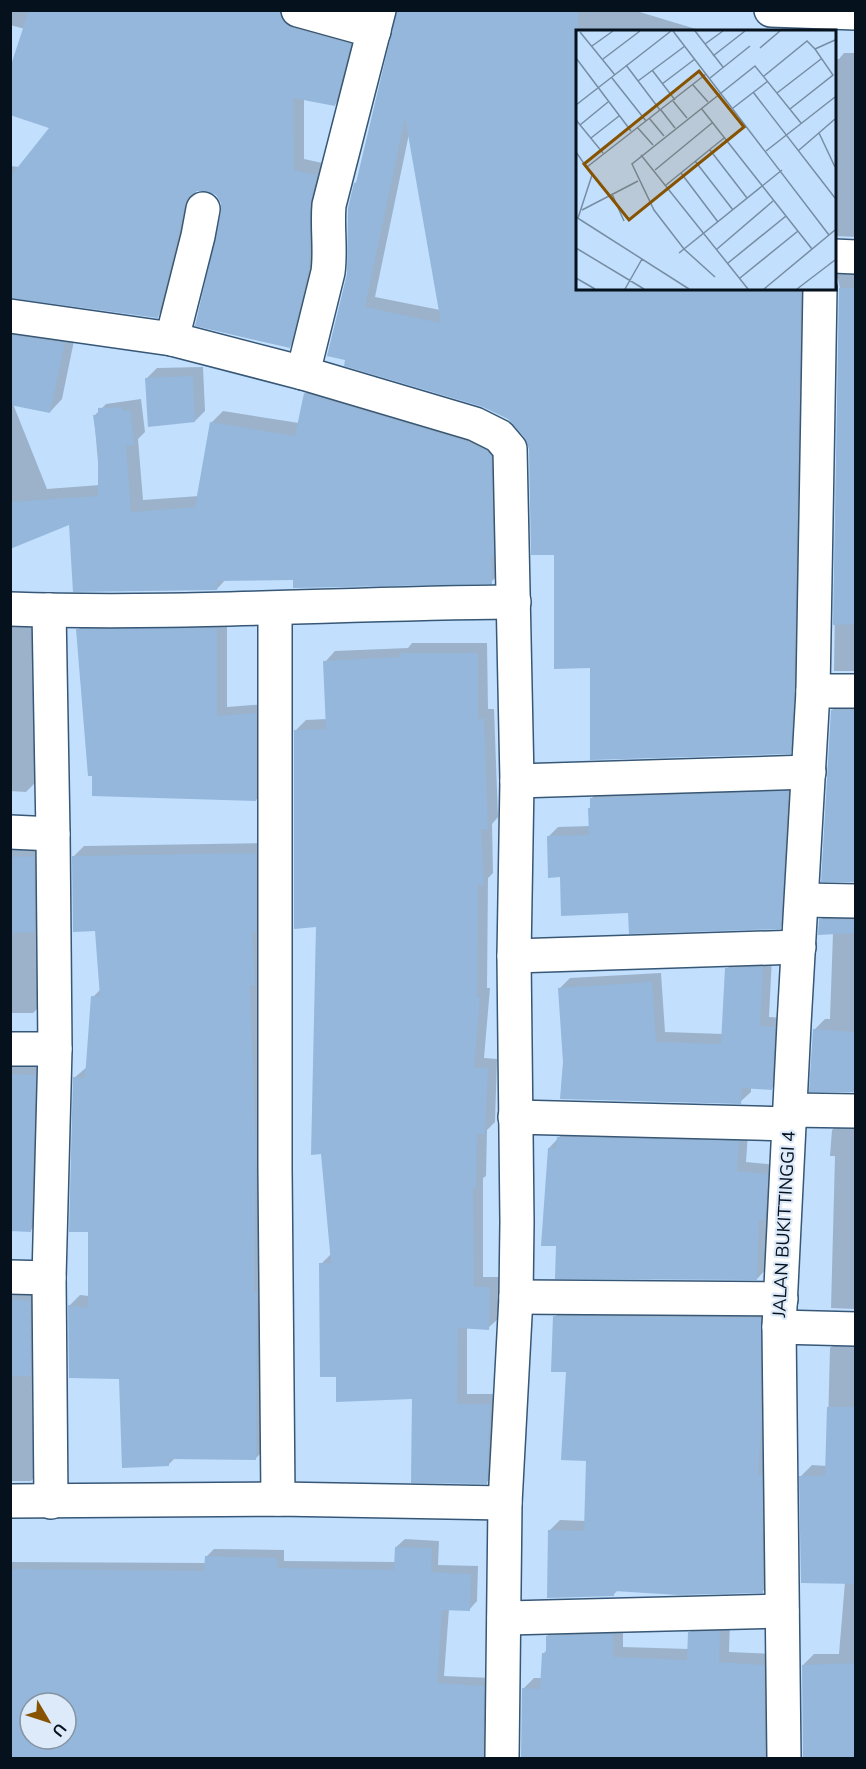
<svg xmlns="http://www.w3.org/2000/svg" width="866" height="1769" viewBox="0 0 866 1769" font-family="'Nunito Sans',sans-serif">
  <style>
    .shadow { fill: #0003; fill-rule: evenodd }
    .building { fill: #94b7db; fill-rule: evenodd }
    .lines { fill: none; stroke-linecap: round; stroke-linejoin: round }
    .street-casing { stroke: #375776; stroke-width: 36 }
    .street { stroke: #fff; stroke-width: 33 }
    .labels { text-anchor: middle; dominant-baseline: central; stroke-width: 4.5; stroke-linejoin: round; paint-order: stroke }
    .street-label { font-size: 18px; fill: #05111d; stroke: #dceaf9 }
    .inset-road { fill: none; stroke: #768da3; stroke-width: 1.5 }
    .view { fill: #875300; fill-opacity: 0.15; stroke: #875300; stroke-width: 3 }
    .inset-edge { fill: none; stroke: #05111d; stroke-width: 3 }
  </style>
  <rect width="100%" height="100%" fill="#c2dffd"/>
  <g class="shadow">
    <polygon points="10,10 294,10 361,33 345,94 334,105 304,98 304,159 327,164 320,257 300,336 289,347 223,213 222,203 217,194 206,189 196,190 168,305 157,316 10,296 10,166 20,167 51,128 25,29 10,25"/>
    <path d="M399,10h234l73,22h-128v256h233l-10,453 -11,11 -199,-86 -36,-113 -25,-105 -4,-12 -17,-18 -25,-12 -138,-41 2,-91 7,-91 4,-3zM409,134l31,176 -65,-13z"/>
    <polygon points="844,53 856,53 856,237 834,236 834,59 839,59"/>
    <polygon points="845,264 856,265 856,671 834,671 840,288 838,279 834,274"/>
    <polygon points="10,325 76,331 62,399 50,412 13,404 47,489 100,485 94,416 106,404 141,399 145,432 138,439 143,500 199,496 211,423 223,411 299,423 305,394 317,381 499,439 503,570 491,582 226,579 217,589 71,523 10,548"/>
    <polygon points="203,367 205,411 195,421 146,379 157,368"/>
    <polygon points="10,619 40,619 36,782 26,792 10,791"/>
    <polygon points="227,619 227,707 266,704 266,790 256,800 93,774 78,630 87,620"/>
    <polygon points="412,643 487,643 488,709 494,709 498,817 492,824 493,873 488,878 487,988 490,988 484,1058 497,1059 495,1122 487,1130 486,1176 483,1178 483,1277 500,1277 499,1318 488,1328 467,1327 467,1394 500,1394 497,1472 487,1482 413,1398 338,1376 321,1264 332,1253 318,925 295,731 306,720 327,719 325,662 335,651 408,648"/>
    <polygon points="843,699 856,699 856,881 822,880 832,710"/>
    <polygon points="797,782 790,918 780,927 630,912 561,876 548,837 558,827 590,826 592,798 601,788"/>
    <polygon points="266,843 267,1447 256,1458 176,1457 168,1465 120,1378 69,1306 80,1295 89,1296 90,1231 74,1078 87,1067 93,997 101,989 96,930 73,857 84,846"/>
    <polygon points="44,847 43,1003 33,1013 10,1013 10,848"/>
    <polygon points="831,909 856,909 856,1091 811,1090 814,1030 825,1019 830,1019 833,933 820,920"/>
    <polygon points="772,957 769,1017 784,1018 781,1078 771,1089 751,1087 751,1092 740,1102 564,1062 560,988 570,978 661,973 665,1032 723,1034 727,969 737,959"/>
    <polygon points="10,1063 46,1065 42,1219 31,1230 10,1230"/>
    <polygon points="843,1119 856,1119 856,1309 831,1308 835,1156 830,1156 832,1130"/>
    <polygon points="568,1128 748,1133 746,1162 777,1165 774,1210 768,1216 766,1269 757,1279 558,1245 549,1148"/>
    <polygon points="10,1287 41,1290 42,1470 31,1481 10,1481"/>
    <polygon points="565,1306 771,1308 773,1581 763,1591 618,1590 613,1595 549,1531 560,1520 586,1521 587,1460 555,1317"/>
    <polygon points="841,1337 856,1337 856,1758 804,1758 803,1665 814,1654 839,1654 845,1582 801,1476 812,1465 827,1466 830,1348"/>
    <path d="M405,1539l34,2 -1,24 40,1 -1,35 -8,9 -20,-1 -5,67 48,2 1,80h-193v-2l-290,2v-196l196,1v-6l8,-8 70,1v11l112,1v-15zM30,1703h36v36h-36z"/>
    <polygon points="730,1621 729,1652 774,1654 781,1758 522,1758 523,1689 534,1678 542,1678 543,1654 547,1650 547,1636 558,1625 623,1624 623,1647 689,1649 689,1633 700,1622"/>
  </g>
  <g class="building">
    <polygon points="29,10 280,10 284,23 292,28 351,44 335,106 293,98 294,170 317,175 310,204 309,269 290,348 195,326 221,212 221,203 216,195 206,191 197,191 189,196 185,205 158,318 10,298 10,177 49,128 10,115 10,68"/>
    <path d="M397,10h181v278h223l-7,402 -3,64 -201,6v-92l-36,1v-114h-23l-2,-106 -5,-12 -16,-18 -25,-12 -139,-41 1,-6 -18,-4 20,-82 1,-66 6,-25h2zM405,117l36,206 -76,-16z"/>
    <polygon points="839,288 855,288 855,624 833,625"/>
    <polygon points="10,335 65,343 50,413 10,405"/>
    <polygon points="193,376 195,422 148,427 145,378"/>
    <polygon points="304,393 468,442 487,451 491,456 494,556 491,556 492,584 293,588 293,580 217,581 217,590 73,592 69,525 10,549 10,502 98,496 98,450 93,415 98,415 98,408 122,407 123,411 130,410 134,445 126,446 131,512 195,507 210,422 295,436"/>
    <polygon points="217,628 217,716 256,713 256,801 92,796 92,776 88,776 76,629"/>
    <polygon points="400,653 478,653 478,719 484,719 488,829 481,829 484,885 478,885 477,998 480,998 474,1068 488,1068 485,1134 477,1134 476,1188 473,1188 474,1287 490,1287 489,1330 458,1328 457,1404 490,1404 487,1484 411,1483 412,1399 336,1402 336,1377 320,1377 319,1263 331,1263 321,1154 311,1155 316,927 294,929 294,730 326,729 323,661 400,657"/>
    <polygon points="831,710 855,710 855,882 821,882"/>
    <polygon points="788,791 781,929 629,934 628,913 561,916 560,877 548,878 547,836 589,835 588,808 590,808 590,798"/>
    <polygon points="256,853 256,932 252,932 255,985 250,985 256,1151 254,1292 257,1292 256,1460 169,1459 169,1466 122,1468 119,1379 69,1378 68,1305 88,1308 88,1232 69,1232 73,1077 85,1078 91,996 100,997 95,931 73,932 72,856"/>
    <polygon points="34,856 35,932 10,933 10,857"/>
    <polygon points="819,919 855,920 855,933 818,935"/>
    <polygon points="763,967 760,1026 775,1027 772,1090 742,1088 741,1104 560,1099 563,1062 558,988 652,982 656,1042 721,1044 725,968"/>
    <polygon points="813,1029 855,1032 855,1092 809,1092"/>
    <polygon points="10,1074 36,1075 31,1232 10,1231"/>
    <polygon points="557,1137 739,1141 737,1171 768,1174 765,1220 759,1220 757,1280 555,1279 556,1246 541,1246 548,1148 556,1148"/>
    <polygon points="10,1299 30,1301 31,1376 10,1376"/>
    <polygon points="553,1316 761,1318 761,1427 758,1475 762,1475 763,1593 678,1595 614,1591 614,1596 547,1598 548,1530 584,1531 586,1461 561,1460 566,1372 551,1372"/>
    <polygon points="827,1407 855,1407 855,1584 801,1583 799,1476 825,1476"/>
    <path d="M395,1547l37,1 -1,24 40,2 -1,37 -28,-1 -5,73 47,3 -1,72h-473v-189l194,2 1,-15 72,2v10l117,2zM30,1703h36v36h-36z"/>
    <polygon points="720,1631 719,1662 764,1665 765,1758 521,1758 522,1688 540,1689 542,1653 546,1653 546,1636 613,1634 613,1657 687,1660 688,1632"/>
    <polygon points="855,1663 855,1758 803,1758 802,1665"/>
  </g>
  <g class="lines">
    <g class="street-casing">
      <g id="street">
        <polyline points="298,10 374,31"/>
        <polyline points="771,10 856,13"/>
        <polyline points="834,256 856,257"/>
        <polyline points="10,316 172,339 303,373 475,424 499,436 510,449 517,781 514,956 517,1222 516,1297 505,1503 502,1758"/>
        <polyline points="172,339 198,236 203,209"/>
        <path d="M303,373l25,-101c3,-22 -1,-44 1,-67l50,-195"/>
        <path d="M10,609c168,6 336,-6 504,-7"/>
        <polyline points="275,609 275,1169 278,1499"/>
        <polyline points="49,610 53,834 55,1049 49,1278 51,1502"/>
        <polyline points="813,691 856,691"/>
        <polyline points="517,781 809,772"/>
        <polyline points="10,832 53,834"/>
        <polyline points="802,900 856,901"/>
        <polyline points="514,956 799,947"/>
        <polyline points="10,1049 55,1049"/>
        <polyline points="790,1110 856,1111"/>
        <polyline points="515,1117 789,1124"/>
        <polyline points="10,1277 49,1278"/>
        <polyline points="516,1297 781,1299"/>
        <polyline points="779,1327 856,1329"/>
        <polyline points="10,1501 278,1499 505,1503"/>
        <polyline points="504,1618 782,1611"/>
        <polyline points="784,1758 779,1327 794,1024 813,691 820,288"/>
      </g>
    </g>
    <use href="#street" class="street"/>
  </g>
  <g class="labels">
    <g class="street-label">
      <text transform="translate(784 1224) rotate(-87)">JALAN BUKITTINGGI 4</text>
    </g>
  </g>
  <g transform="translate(576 30)">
    <rect width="260" height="260" fill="#c2dffd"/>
    <path class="inset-road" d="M97,1l156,204M119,1l28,36M4,2l35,43M129,14l18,-13M16,16l21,-15M184,18l20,-17M239,19l20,-9M137,26l32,-25M0,28l55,73M27,29l37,-28M50,35l34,45M76,40l23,30M188,46l43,-35 8,8 18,26 -43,34M36,48l34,43M134,48l40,-32M62,51l47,-35M86,54l33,-25M117,55l15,17M177,62l82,106M201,63l44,-34M97,71l14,17M0,75l95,-74M125,78l111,141M157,78l35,-27M85,80l14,18M73,88l15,18M0,90l27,33M4,95l28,-23M61,97l16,18M243,103l16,34M15,108l28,-22M134,120l37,48M190,121l69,-54M222,121l37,-32M0,122l16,23 -14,43M65,125l107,134M119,131l38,49M11,137l119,-93M79,140l57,-47M105,143l37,49M90,155l58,-47M36,164l12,27M6,180l56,-29M0,187l113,72M0,218l68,41M141,219l56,-48M103,223l103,-83M152,233l58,-47M139,247l-31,-28 -30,-39 -22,-46 123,-98 46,57M0,248l19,11M164,248l58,-47M49,259l17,-30M188,259l71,-59M221,259l38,-29"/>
    <path class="view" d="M123,41l45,56 -115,93 -45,-56z"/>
    <rect width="260" height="260" class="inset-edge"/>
  </g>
  <rect width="866" height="1769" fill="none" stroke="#05111d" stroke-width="24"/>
  <g transform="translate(48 1721) rotate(129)"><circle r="28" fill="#dceaf9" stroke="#8693a1" stroke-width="1.5"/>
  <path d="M0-4.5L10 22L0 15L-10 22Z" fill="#875300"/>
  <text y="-9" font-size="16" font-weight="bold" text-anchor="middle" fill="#05111d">U</text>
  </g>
</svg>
